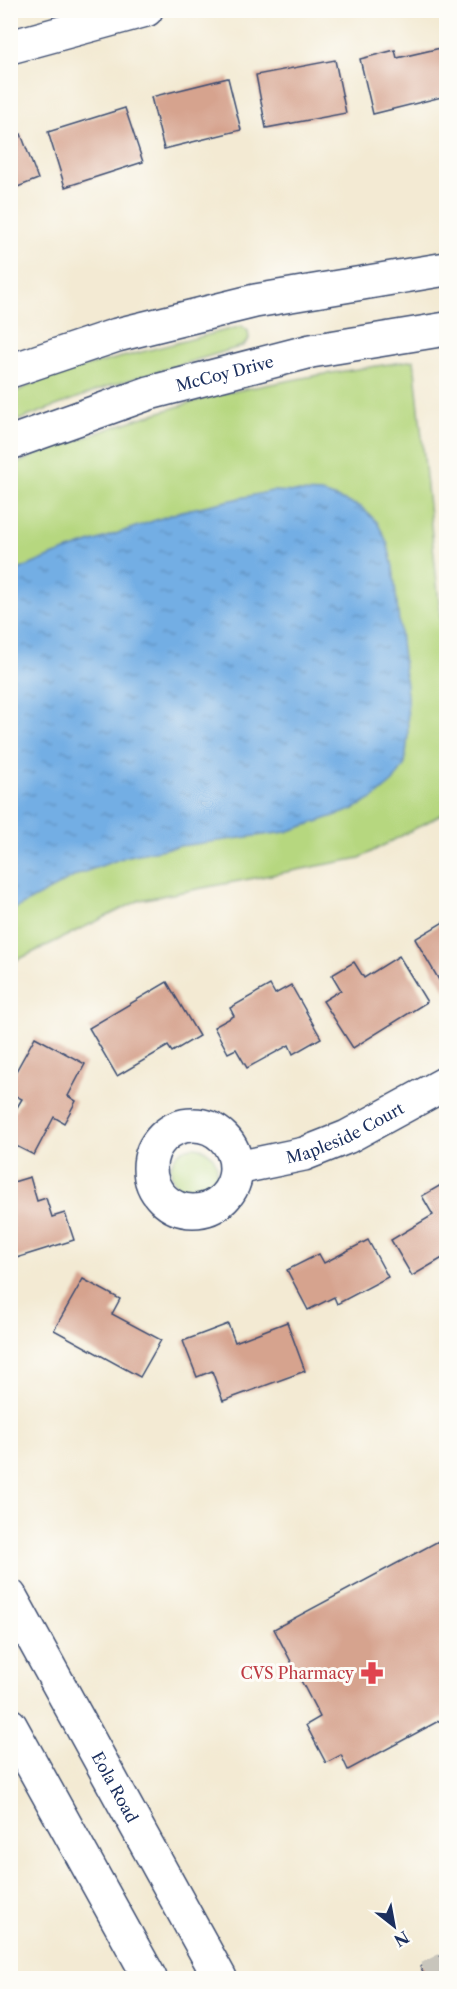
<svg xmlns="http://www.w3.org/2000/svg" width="457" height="1989" viewBox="0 0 457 1989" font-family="'Libre Caslon Text',serif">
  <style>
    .green { fill: #b6d77f; stroke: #68836e; stroke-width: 1.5 }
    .water { fill: url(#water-ripples); stroke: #476ea1; stroke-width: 1.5 }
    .building { fill: #d6a38e }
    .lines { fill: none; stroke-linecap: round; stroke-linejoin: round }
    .minor-tunnel { stroke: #c8c5bc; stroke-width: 33; stroke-dasharray: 33 16; stroke-linecap: butt }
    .minor-casing { stroke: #3b4b70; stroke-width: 36 }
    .major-casing { stroke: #3b4b70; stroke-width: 36 }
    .minor { stroke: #fff; stroke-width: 33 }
    .major { stroke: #fff; stroke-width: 33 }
    .labels { text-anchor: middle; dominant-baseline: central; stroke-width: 6; stroke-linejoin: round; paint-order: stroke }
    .street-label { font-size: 16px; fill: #1b2f5e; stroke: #fdfcf7 }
    .health-label { font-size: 16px; fill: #be3a42; stroke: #fdfcf7; text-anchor: end }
  </style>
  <defs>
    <pattern id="water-ripples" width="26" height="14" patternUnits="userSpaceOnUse" patternTransform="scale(1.5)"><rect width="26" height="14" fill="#73aee4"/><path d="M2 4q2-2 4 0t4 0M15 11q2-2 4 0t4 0" fill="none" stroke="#5e8ebc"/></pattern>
  </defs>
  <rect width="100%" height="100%" fill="#fdfcf7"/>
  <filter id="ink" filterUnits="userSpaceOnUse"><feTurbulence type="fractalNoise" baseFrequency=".0167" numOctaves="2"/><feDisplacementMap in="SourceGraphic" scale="12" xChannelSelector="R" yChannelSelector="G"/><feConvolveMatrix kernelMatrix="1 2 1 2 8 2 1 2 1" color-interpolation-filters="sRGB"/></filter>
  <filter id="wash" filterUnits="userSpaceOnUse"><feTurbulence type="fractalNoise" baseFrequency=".008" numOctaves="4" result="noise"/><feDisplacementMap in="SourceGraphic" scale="24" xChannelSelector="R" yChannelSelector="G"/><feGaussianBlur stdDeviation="1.35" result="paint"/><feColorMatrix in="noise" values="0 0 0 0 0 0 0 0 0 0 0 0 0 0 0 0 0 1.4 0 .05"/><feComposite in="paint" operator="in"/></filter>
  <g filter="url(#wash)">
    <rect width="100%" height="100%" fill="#f3ead3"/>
    <g class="green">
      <polygon points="242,326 248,331 249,339 243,346 109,386 11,423 11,394 49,376"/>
      <polygon points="414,360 446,671 446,812 360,858 140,900 11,963 11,466 38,454 134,420 219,394 313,376"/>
      <circle cx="194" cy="1170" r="23"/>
    </g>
    <polygon class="water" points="272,491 323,493 361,507 377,522 387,542 393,567 407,696 408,735 405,764 393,782 374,798 352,810 286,832 180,846 128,856 79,874 11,911 11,573 54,555 182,511"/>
    <g id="blocks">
      <g class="building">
        <polygon points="445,47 446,96 373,114 360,59 395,50 397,58"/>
        <polygon points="335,60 346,113 266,128 256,75"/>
        <polygon points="228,78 241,130 164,149 151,97"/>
        <polygon points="125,108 143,162 65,187 48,132"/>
        <polygon points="21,134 38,179 10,190 10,138"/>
        <polygon points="445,921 446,924 446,992 415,939"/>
        <polygon points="399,956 427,1002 353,1048 323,1001 341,990 332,975 354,962 364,978"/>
        <polygon points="167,982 199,1036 172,1052 168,1046 117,1076 89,1028"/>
        <polygon points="270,985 275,994 291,985 321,1038 293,1054 289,1045 247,1068 236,1049 228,1053 214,1027 234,1016 230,1008"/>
        <polygon points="35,1037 85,1064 68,1096 76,1101 64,1123 54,1117 34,1155 10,1143 10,1119 22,1099 10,1093 10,1082"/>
        <polygon points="30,1177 37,1201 46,1198 52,1217 65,1213 74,1240 13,1259 10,1253 10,1183"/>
        <polygon points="446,1182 446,1256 412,1276 391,1240 433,1215 422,1196"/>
        <polygon points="368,1240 388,1277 337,1304 334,1297 308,1310 287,1270 319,1254 324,1263"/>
        <polygon points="83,1279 120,1299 112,1314 161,1340 140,1377 54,1330"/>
        <polygon points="287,1322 305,1371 223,1401 212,1371 197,1377 183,1341 228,1324 235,1342"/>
        <polygon points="446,1537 446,1717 348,1770 341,1755 326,1763 306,1725 320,1717 274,1629"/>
        <polygon points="446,1953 446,1978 426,1978 420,1967"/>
      </g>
    </g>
  </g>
  <g filter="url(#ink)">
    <use href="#blocks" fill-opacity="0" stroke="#3b4b70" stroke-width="1.5"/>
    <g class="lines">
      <polyline class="minor-tunnel" points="428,1978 446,1969"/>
      <g class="minor-casing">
        <g id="minor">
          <polyline points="10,47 146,10"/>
          <polyline points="10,371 117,335 255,301 446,269"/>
          <path id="s1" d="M10,443l139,-50 162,-42 135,-22"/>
          <circle cx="193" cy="1168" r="43"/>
          <path id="s2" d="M237,1168l67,-14 43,-17 99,-54"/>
        </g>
      </g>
      <g class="major-casing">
        <g id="major">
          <path id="s3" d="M10,1596l210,382"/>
          <polyline points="10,1725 150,1978"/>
        </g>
      </g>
      <use href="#minor" class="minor"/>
      <use href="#major" class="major"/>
    </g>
  </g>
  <defs>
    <g id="pharmacy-bare" transform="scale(1.8)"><path d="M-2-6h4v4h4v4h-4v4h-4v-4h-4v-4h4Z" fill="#e0444e" stroke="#fdfcf7" stroke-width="2.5" paint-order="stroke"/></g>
  </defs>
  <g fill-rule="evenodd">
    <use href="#pharmacy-bare" x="372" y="1673"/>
  </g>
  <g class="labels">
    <g class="street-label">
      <text stroke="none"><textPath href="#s1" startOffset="226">McCoy Drive</textPath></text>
      <text stroke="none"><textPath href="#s2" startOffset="114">Mapleside Court</textPath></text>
      <text stroke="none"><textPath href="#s3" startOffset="218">Eola Road</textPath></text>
    </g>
    <g class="health-label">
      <text x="354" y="1673">CVS Pharmacy</text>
    </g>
  </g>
  <rect width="457" height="1989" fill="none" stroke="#fdfcf7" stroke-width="36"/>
  <g transform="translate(394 1926) rotate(149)" stroke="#fdfcf7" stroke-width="4.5" paint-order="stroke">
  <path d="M0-4.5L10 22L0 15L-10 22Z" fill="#1b2f5e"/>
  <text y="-9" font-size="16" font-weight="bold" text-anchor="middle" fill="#1b2f5e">N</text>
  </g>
</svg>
